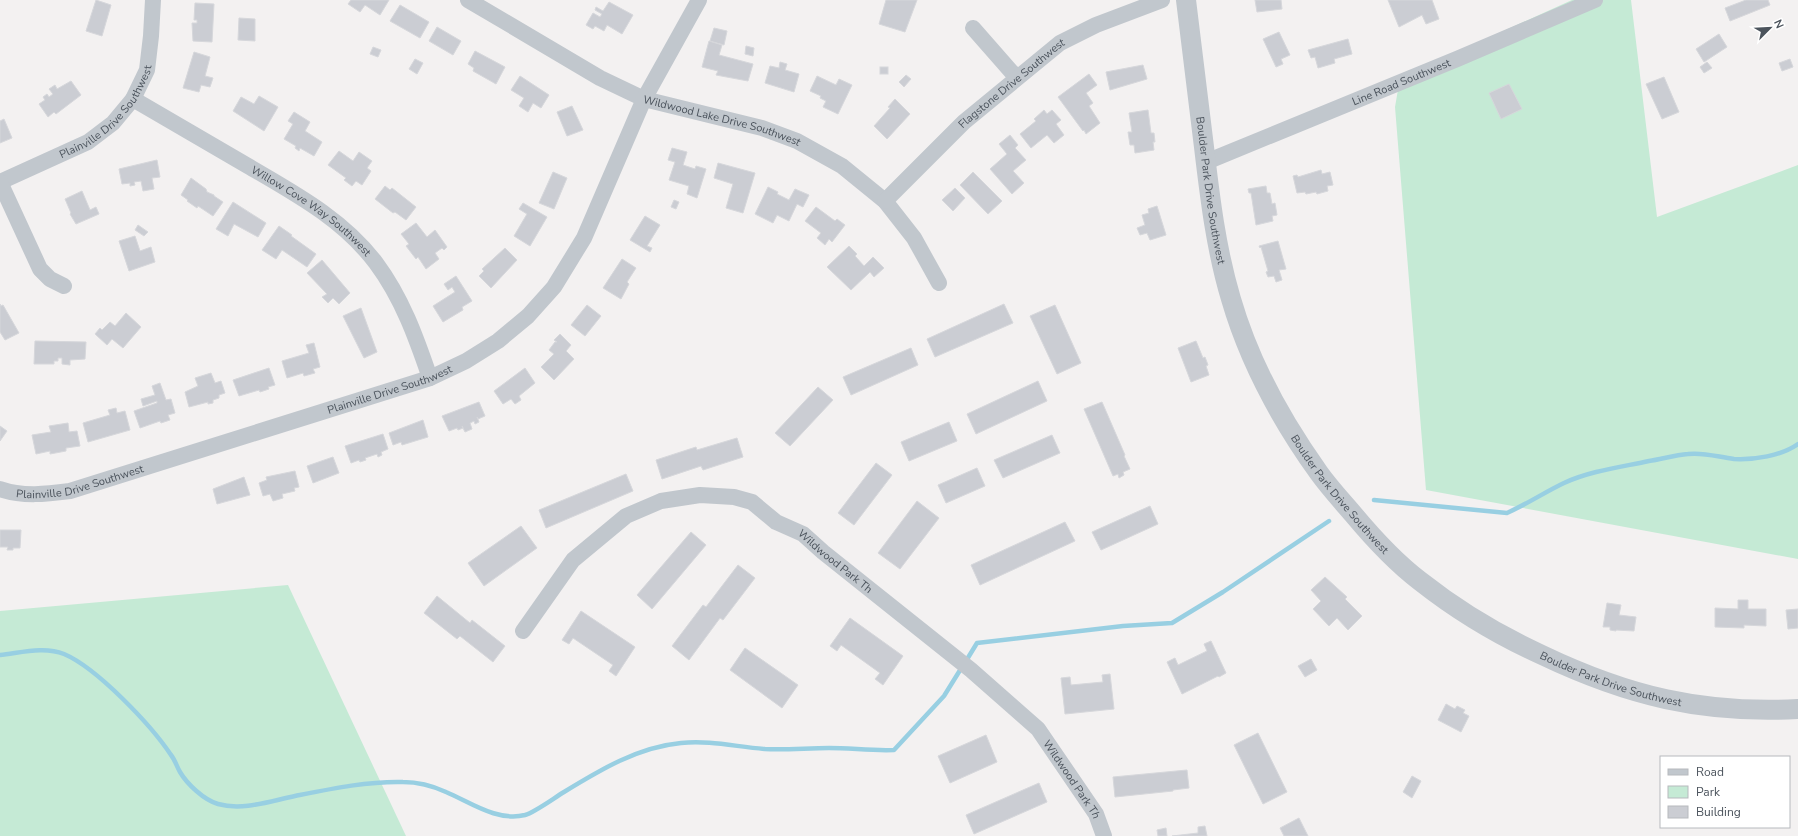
<svg xmlns="http://www.w3.org/2000/svg" width="1798" height="836" viewBox="0 0 1798 836" font-family="'Nunito Sans',sans-serif">
  <style>
    .green { fill: #c5ead5 }
    .lines { fill: none; stroke-linecap: round; stroke-linejoin: round }
    .stream { stroke: #98cfe2; stroke-width: 4.5 }
    .building { fill: #cbcdd3; stroke: #d6d7db }
    .minor { stroke: #c1c7cd; stroke-width: 16 }
    .tertiary { stroke: #c1c7cd; stroke-width: 20 }
    .labels { text-anchor: middle; dominant-baseline: central; stroke-width: 3; stroke-linejoin: round; paint-order: stroke }
    .street-label { font-size: 11px; fill: #4b535c; stroke: #fff }
  </style>
  <rect width="100%" height="100%" fill="#f3f1f1"/>
  <g class="green">
    <polygon points="1572,0 1631,0 1657,217 1798,165 1798,559 1426,490 1395,107 1400,78"/>
    <polygon points="288,585 406,836 0,836 0,611"/>
  </g>
  <g class="lines">
    <g class="stream">
      <path d="M1374,500l133,13c20,-9 38,-21 57,-30 26,-12 57,-16 85,-22 13,-2 26,-6 39,-7 16,-2 30,3 46,5 20,1 47,-3 64,-15"/>
      <path d="M0,655c20,-2 44,-9 64,-1 33,14 87,71 107,101 4,5 6,12 9,17 7,12 24,28 38,32 25,7 52,-3 77,-8 35,-7 73,-15 108,-14 14,0 30,4 43,10 24,10 51,30 79,23 10,-3 29,-17 39,-23 36,-22 74,-45 117,-49 29,-3 56,4 84,6 21,1 43,-1 64,-1 22,0 43,3 65,2l50,-54 18,-29"/>
      <polyline points="966,661 977,643 1123,626 1172,623 1223,592 1329,521"/>
    </g>
  </g>
  <g class="building">
    <polygon points="96,0 111,5 102,36 86,31"/>
    <polygon points="351,0 389,0 380,15 365,5 360,12 348,4"/>
    <polygon points="886,0 917,0 905,32 879,24"/>
    <polygon points="1255,0 1281,0 1282,9 1257,12"/>
    <polygon points="1388,0 1432,0 1439,19 1426,24 1422,15 1399,27"/>
    <polygon points="1746,0 1768,0 1770,5 1730,21 1725,8"/>
    <polygon points="609,2 633,15 622,34 607,25 604,31 595,26 593,29 586,25 593,13 600,17 602,14 595,10 596,7 603,11"/>
    <polygon points="195,3 214,4 212,42 193,41 192,23 197,23 197,20 194,20"/>
    <polygon points="400,5 429,22 420,38 390,21"/>
    <polygon points="239,18 255,19 255,41 238,40"/>
    <polygon points="437,27 461,41 453,55 429,41"/>
    <polygon points="714,28 727,31 724,45 710,41"/>
    <polygon points="1279,32 1290,55 1281,59 1283,64 1276,67 1263,39"/>
    <polygon points="1719,34 1727,47 1704,62 1696,49"/>
    <polygon points="1348,39 1352,54 1334,59 1335,63 1318,68 1315,57 1311,58 1308,50"/>
    <polygon points="709,41 722,45 719,55 753,64 748,81 716,75 718,71 702,67"/>
    <polygon points="746,46 754,48 753,56 745,54"/>
    <polygon points="373,47 381,50 378,57 370,54"/>
    <polygon points="475,51 505,67 496,84 473,71 474,68 468,64"/>
    <polygon points="194,52 210,57 205,76 213,78 210,87 201,85 199,92 183,88"/>
    <polygon points="415,59 423,63 417,74 409,69"/>
    <polygon points="1790,59 1793,67 1782,71 1779,63"/>
    <polygon points="780,62 787,64 785,70 799,74 794,92 765,83 770,66 779,68"/>
    <polygon points="1707,62 1712,68 1704,73 1700,67"/>
    <polygon points="1143,65 1147,79 1110,90 1106,72"/>
    <rect x="880" y="67" width="8" height="7"/>
    <polygon points="1089,74 1097,85 1086,93 1093,103 1089,106 1100,123 1086,134 1084,130 1083,131 1058,97"/>
    <polygon points="906,75 911,79 904,87 899,82"/>
    <polygon points="520,76 549,95 541,108 533,103 528,112 519,106 524,98 511,90"/>
    <polygon points="817,76 836,85 839,79 852,85 838,114 823,107 826,101 820,98 821,96 810,91"/>
    <polygon points="1664,77 1679,112 1662,119 1646,84"/>
    <polygon points="71,81 81,95 56,114 54,112 48,117 39,104 45,100 43,97 47,94 49,97 53,94 49,89 55,85 57,89"/>
    <polygon points="1509,84 1522,109 1501,119 1489,93"/>
    <polygon points="259,96 278,107 264,131 233,111 241,97 254,104"/>
    <polygon points="895,99 910,114 887,139 874,126 890,108 888,107"/>
    <polygon points="572,106 583,130 567,136 557,112"/>
    <polygon points="1044,110 1047,114 1052,110 1061,120 1056,124 1064,135 1054,143 1047,135 1031,148 1020,134 1036,121 1034,119"/>
    <polygon points="1148,110 1151,133 1154,133 1155,142 1153,142 1154,150 1135,153 1134,145 1130,145 1128,132 1132,132 1129,113"/>
    <polygon points="294,112 310,122 305,131 322,142 314,156 300,148 299,151 295,148 296,146 284,139 293,124 288,121"/>
    <polygon points="4,119 12,138 0,143 0,121"/>
    <polygon points="1010,135 1018,145 1015,148 1026,160 1013,171 1024,183 1012,194 990,169 1007,154 999,144"/>
    <polygon points="672,148 687,152 683,165 695,169 696,166 706,169 697,198 687,194 689,186 669,180 675,162 668,160"/>
    <polygon points="339,151 353,161 359,152 372,161 367,168 371,171 362,185 356,181 352,186 344,180 346,178 328,165"/>
    <polygon points="157,160 160,177 152,178 154,189 143,191 141,181 134,182 135,185 130,186 130,183 122,184 119,169"/>
    <polygon points="718,163 755,173 743,213 726,208 733,184 714,178"/>
    <polygon points="1321,170 1322,174 1330,172 1333,185 1327,186 1328,191 1317,194 1316,192 1306,194 1305,192 1297,193 1293,176 1297,175 1298,177"/>
    <polygon points="553,172 567,178 554,209 539,203"/>
    <polygon points="973,172 1002,201 988,214 960,185"/>
    <polygon points="191,178 206,189 207,192 214,195 214,196 223,202 213,216 198,206 197,208 187,201 188,200 181,195"/>
    <polygon points="385,186 390,190 392,188 416,207 406,220 395,212 393,213 375,199"/>
    <polygon points="1266,186 1267,193 1270,193 1272,204 1275,203 1277,215 1272,216 1273,221 1256,225 1251,193 1249,193 1248,189"/>
    <polygon points="768,187 778,192 777,194 789,200 795,189 809,195 803,207 797,204 789,221 777,215 773,223 755,214"/>
    <polygon points="955,188 965,198 953,211 942,200"/>
    <polygon points="82,191 90,210 96,207 99,214 76,224 70,214 71,213 65,199"/>
    <polygon points="674,200 679,202 676,209 671,207"/>
    <polygon points="233,202 266,223 258,237 234,224 228,236 216,229"/>
    <polygon points="523,203 547,217 530,246 514,236 527,214 519,209"/>
    <polygon points="1157,206 1166,235 1150,240 1147,233 1140,235 1137,228 1145,225 1142,215 1149,213 1148,209"/>
    <polygon points="816,207 835,221 837,219 845,225 832,242 829,239 825,245 817,238 821,233 805,221"/>
    <polygon points="645,216 660,225 647,246 652,248 650,252 630,240"/>
    <polygon points="416,223 427,237 435,230 447,247 444,250 442,248 435,253 439,259 426,269 418,257 416,259 406,246 409,244 401,234"/>
    <polygon points="138,225 148,232 144,236 135,230"/>
    <polygon points="279,226 292,235 291,236 316,254 307,267 282,250 276,259 262,250"/>
    <polygon points="135,236 140,251 151,247 155,262 129,271 119,241"/>
    <polygon points="1278,241 1286,269 1279,270 1282,280 1276,282 1274,276 1268,277 1266,272 1268,271 1261,247 1260,248 1259,246"/>
    <polygon points="849,246 857,254 855,256 864,266 873,257 884,268 874,277 870,272 851,290 827,267"/>
    <polygon points="505,248 517,260 491,288 479,276 484,271 482,269"/>
    <polygon points="622,259 636,268 627,282 629,284 621,299 603,288"/>
    <polygon points="322,260 350,293 339,304 333,298 328,303 322,297 327,294 307,273"/>
    <polygon points="456,276 472,301 462,307 463,310 443,322 433,306 455,292 452,287 448,290 444,284"/>
    <polygon points="0,304 1,306 3,305 19,333 5,340 0,332"/>
    <polygon points="1004,304 1013,323 935,357 927,339"/>
    <polygon points="587,305 601,316 585,336 571,325"/>
    <polygon points="1055,305 1081,363 1057,374 1030,316"/>
    <polygon points="361,308 377,352 364,358 343,316"/>
    <polygon points="126,313 141,327 123,348 112,339 107,345 95,334 100,328 102,330 110,322 115,326"/>
    <polygon points="560,334 571,345 566,351 574,359 554,380 541,367 554,354 549,350 555,342 557,342 554,340"/>
    <polygon points="35,341 86,342 85,359 70,360 70,365 62,364 62,358 58,358 58,361 54,361 54,364 34,364"/>
    <polygon points="1196,341 1203,358 1205,357 1208,365 1206,366 1209,375 1191,382 1178,348"/>
    <polygon points="314,343 320,367 313,369 315,373 304,376 303,373 287,378 282,361 309,353 306,345"/>
    <polygon points="911,348 918,365 851,395 843,377"/>
    <polygon points="269,368 275,385 268,387 269,389 260,392 259,390 239,396 233,380"/>
    <polygon points="525,368 535,383 519,396 521,400 515,404 511,399 503,404 494,391"/>
    <polygon points="211,373 215,383 221,381 225,393 219,395 219,398 213,400 213,403 208,404 208,402 189,407 185,392 198,386 195,378"/>
    <polygon points="1038,381 1047,401 976,434 967,414"/>
    <polygon points="160,383 166,400 171,399 175,413 168,415 170,420 161,423 160,421 140,428 134,411 157,403 157,401 143,406 141,399 155,395 152,386"/>
    <polygon points="818,387 833,400 790,446 775,433"/>
    <polygon points="479,402 485,416 478,419 477,417 479,422 475,424 474,421 470,423 472,429 465,432 462,426 463,428 458,430 457,428 449,431 442,416"/>
    <polygon points="1102,402 1125,455 1124,456 1130,469 1123,472 1124,475 1119,478 1118,474 1113,476 1084,409"/>
    <polygon points="116,408 117,413 125,411 130,430 88,442 83,423 110,415 108,410"/>
    <polygon points="423,420 428,437 402,445 401,442 393,445 389,433"/>
    <polygon points="949,422 957,441 909,461 901,442"/>
    <polygon points="68,423 69,432 77,431 80,446 66,448 66,451 50,454 50,451 36,454 32,435 51,432 49,426"/>
    <polygon points="0,426 7,431 0,441"/>
    <polygon points="383,434 388,449 381,452 382,455 378,457 377,454 365,458 366,460 360,462 359,460 351,463 345,446"/>
    <polygon points="1052,435 1060,453 1003,478 994,460"/>
    <polygon points="737,438 743,457 703,470 701,466 662,479 656,460 696,447 697,450"/>
    <polygon points="333,457 339,473 313,483 307,466"/>
    <polygon points="876,463 892,475 854,525 838,513"/>
    <polygon points="977,468 985,486 946,503 938,485"/>
    <polygon points="295,471 299,487 294,488 295,491 282,494 283,498 273,501 270,494 263,496 259,483 267,480 266,477"/>
    <polygon points="626,474 633,491 546,528 539,510"/>
    <polygon points="244,477 250,495 217,504 213,489"/>
    <polygon points="917,501 939,518 900,569 878,553"/>
    <polygon points="1150,506 1158,524 1101,550 1092,532"/>
    <polygon points="1065,522 1075,541 980,585 971,565"/>
    <polygon points="521,526 537,548 484,586 468,563"/>
    <polygon points="0,530 21,530 20,548 13,548 13,550 7,550 8,547 0,547"/>
    <polygon points="691,532 706,545 652,609 637,595"/>
    <polygon points="738,565 755,578 723,620 720,618 689,660 672,646 703,605 706,607"/>
    <polygon points="1325,577 1347,597 1345,599 1362,616 1348,630 1337,618 1329,626 1313,609 1321,601 1311,590"/>
    <polygon points="437,596 470,623 472,620 505,646 493,662 460,636 457,639 424,613"/>
    <polygon points="1738,600 1748,600 1748,609 1766,609 1766,626 1744,625 1744,628 1715,627 1715,608 1738,609"/>
    <polygon points="1607,603 1621,605 1619,615 1636,617 1634,631 1616,630 1616,631 1610,630 1610,627 1603,627"/>
    <polygon points="1798,609 1798,628 1788,629 1786,610"/>
    <polygon points="581,611 635,647 616,676 609,671 613,665 573,638 569,644 562,640"/>
    <polygon points="850,618 903,656 883,685 875,679 880,673 841,645 837,651 830,646"/>
    <polygon points="1211,641 1226,673 1219,677 1218,676 1182,694 1167,662 1175,658 1178,665 1207,651 1204,644"/>
    <polygon points="745,648 798,685 782,708 730,670"/>
    <polygon points="1311,659 1317,670 1305,677 1298,666"/>
    <polygon points="1110,674 1114,709 1065,714 1061,678 1070,677 1071,685 1103,682 1102,675"/>
    <polygon points="1446,704 1455,709 1457,706 1465,710 1463,713 1469,716 1461,732 1438,720"/>
    <polygon points="1258,733 1287,792 1263,804 1234,745"/>
    <polygon points="986,735 997,762 950,783 938,756"/>
    <polygon points="1187,770 1189,788 1173,790 1173,791 1115,797 1113,777"/>
    <polygon points="1412,776 1421,781 1412,798 1403,792"/>
    <polygon points="1039,783 1047,802 974,834 966,815"/>
    <polygon points="1299,818 1308,836 1284,836 1280,828"/>
    <polygon points="1205,826 1207,836 1172,836 1198,833 1198,827"/>
    <polygon points="1166,828 1167,836 1158,836 1157,830"/>
  </g>
  <g class="lines">
    <g class="minor">
      <path id="s1" d="M468,0l132,78 44,21 118,29 35,13 45,25 43,35 29,37 25,45"/>
      <polyline points="973,28 1016,77"/>
      <path id="s2" d="M133,99c38,22 77,45 115,67 46,27 95,53 128,97 26,35 40,74 54,115"/>
      <path id="s3" d="M1206,162l251,-103 138,-59"/>
      <path id="s4" d="M0,182l88,-40 25,-19 20,-24 14,-29 4,-34 2,-36"/>
      <polyline points="0,182 40,269 50,279 64,286"/>
      <path id="s5" d="M885,201l79,-79 96,-79 36,-18 66,-25"/>
      <path id="s6" d="M0,489c23,8 47,5 70,2l360,-113 36,-17 32,-20 30,-25 26,-29 30,-49 60,-139 55,-99"/>
      <path id="s7" d="M523,631l50,-71 53,-44 35,-15 39,-6 34,2 18,5 24,20 27,12 20,18 148,118 67,59 58,85 8,22"/>
    </g>
    <path class="tertiary" id="s8" d="M1186,0c6,49 12,98 18,147 6,51 12,102 27,152 18,62 50,121 88,174 10,14 22,27 34,41 20,24 42,48 67,67 38,30 78,54 122,74 86,41 160,59 256,54"/>
  </g>
  <g class="labels">
    <g class="street-label">
      <text stroke="none"><textPath href="#s3" startOffset="211">Line Road Southwest</textPath></text>
      <text stroke="none"><textPath href="#s5" startOffset="173">Flagstone Drive Southwest</textPath></text>
      <text stroke="none"><textPath href="#s4" startOffset="131">Plainville Drive Southwest</textPath></text>
      <text stroke="none"><textPath href="#s1" startOffset="283">Wildwood Lake Drive Southwest</textPath></text>
      <text stroke="none"><textPath href="#s8" startOffset="192">Boulder Park Drive Southwest</textPath></text>
      <text stroke="none"><textPath href="#s2" startOffset="211">Willow Cove Way Southwest</textPath></text>
      <text stroke="none"><textPath href="#s6" startOffset="406">Plainville Drive Southwest</textPath></text>
      <text stroke="none"><textPath href="#s6" startOffset="82">Plainville Drive Southwest</textPath></text>
      <text stroke="none"><textPath href="#s8" startOffset="528">Boulder Park Drive Southwest</textPath></text>
      <text stroke="none"><textPath href="#s7" startOffset="389">Wildwood Park Th</textPath></text>
      <text stroke="none"><textPath href="#s8" startOffset="863">Boulder Park Drive Southwest</textPath></text>
      <text stroke="none"><textPath href="#s7" startOffset="713">Wildwood Park Th</textPath></text>
    </g>
  </g>
  <rect x="1660" y="756" width="130" height="72" fill="#ffffff" stroke="#b7babe"/>
  <rect x="1668" y="769" width="20" height="6" fill="#c1c7cd" stroke="#b7babe"/>
  <text x="1696" y="776" font-size="12" fill="#4b535c">Road</text>
  <rect x="1668" y="786" width="20" height="12" fill="#c5ead5" stroke="#b7babe"/>
  <text x="1696" y="796" font-size="12" fill="#4b535c">Park</text>
  <rect x="1668" y="806" width="20" height="12" fill="#cbcdd3" stroke="#b7babe"/>
  <text x="1696" y="816" font-size="12" fill="#4b535c">Building</text>
  <g transform="translate(1770 28) rotate(66)" stroke="#ffffff" stroke-width="3" paint-order="stroke">
  <path d="M0-3L7 15L0 10L-7 15Z" fill="#4b535c"/>
  <text y="-6" font-size="11" font-weight="bold" text-anchor="middle" fill="#4b535c">N</text>
  </g>
</svg>
